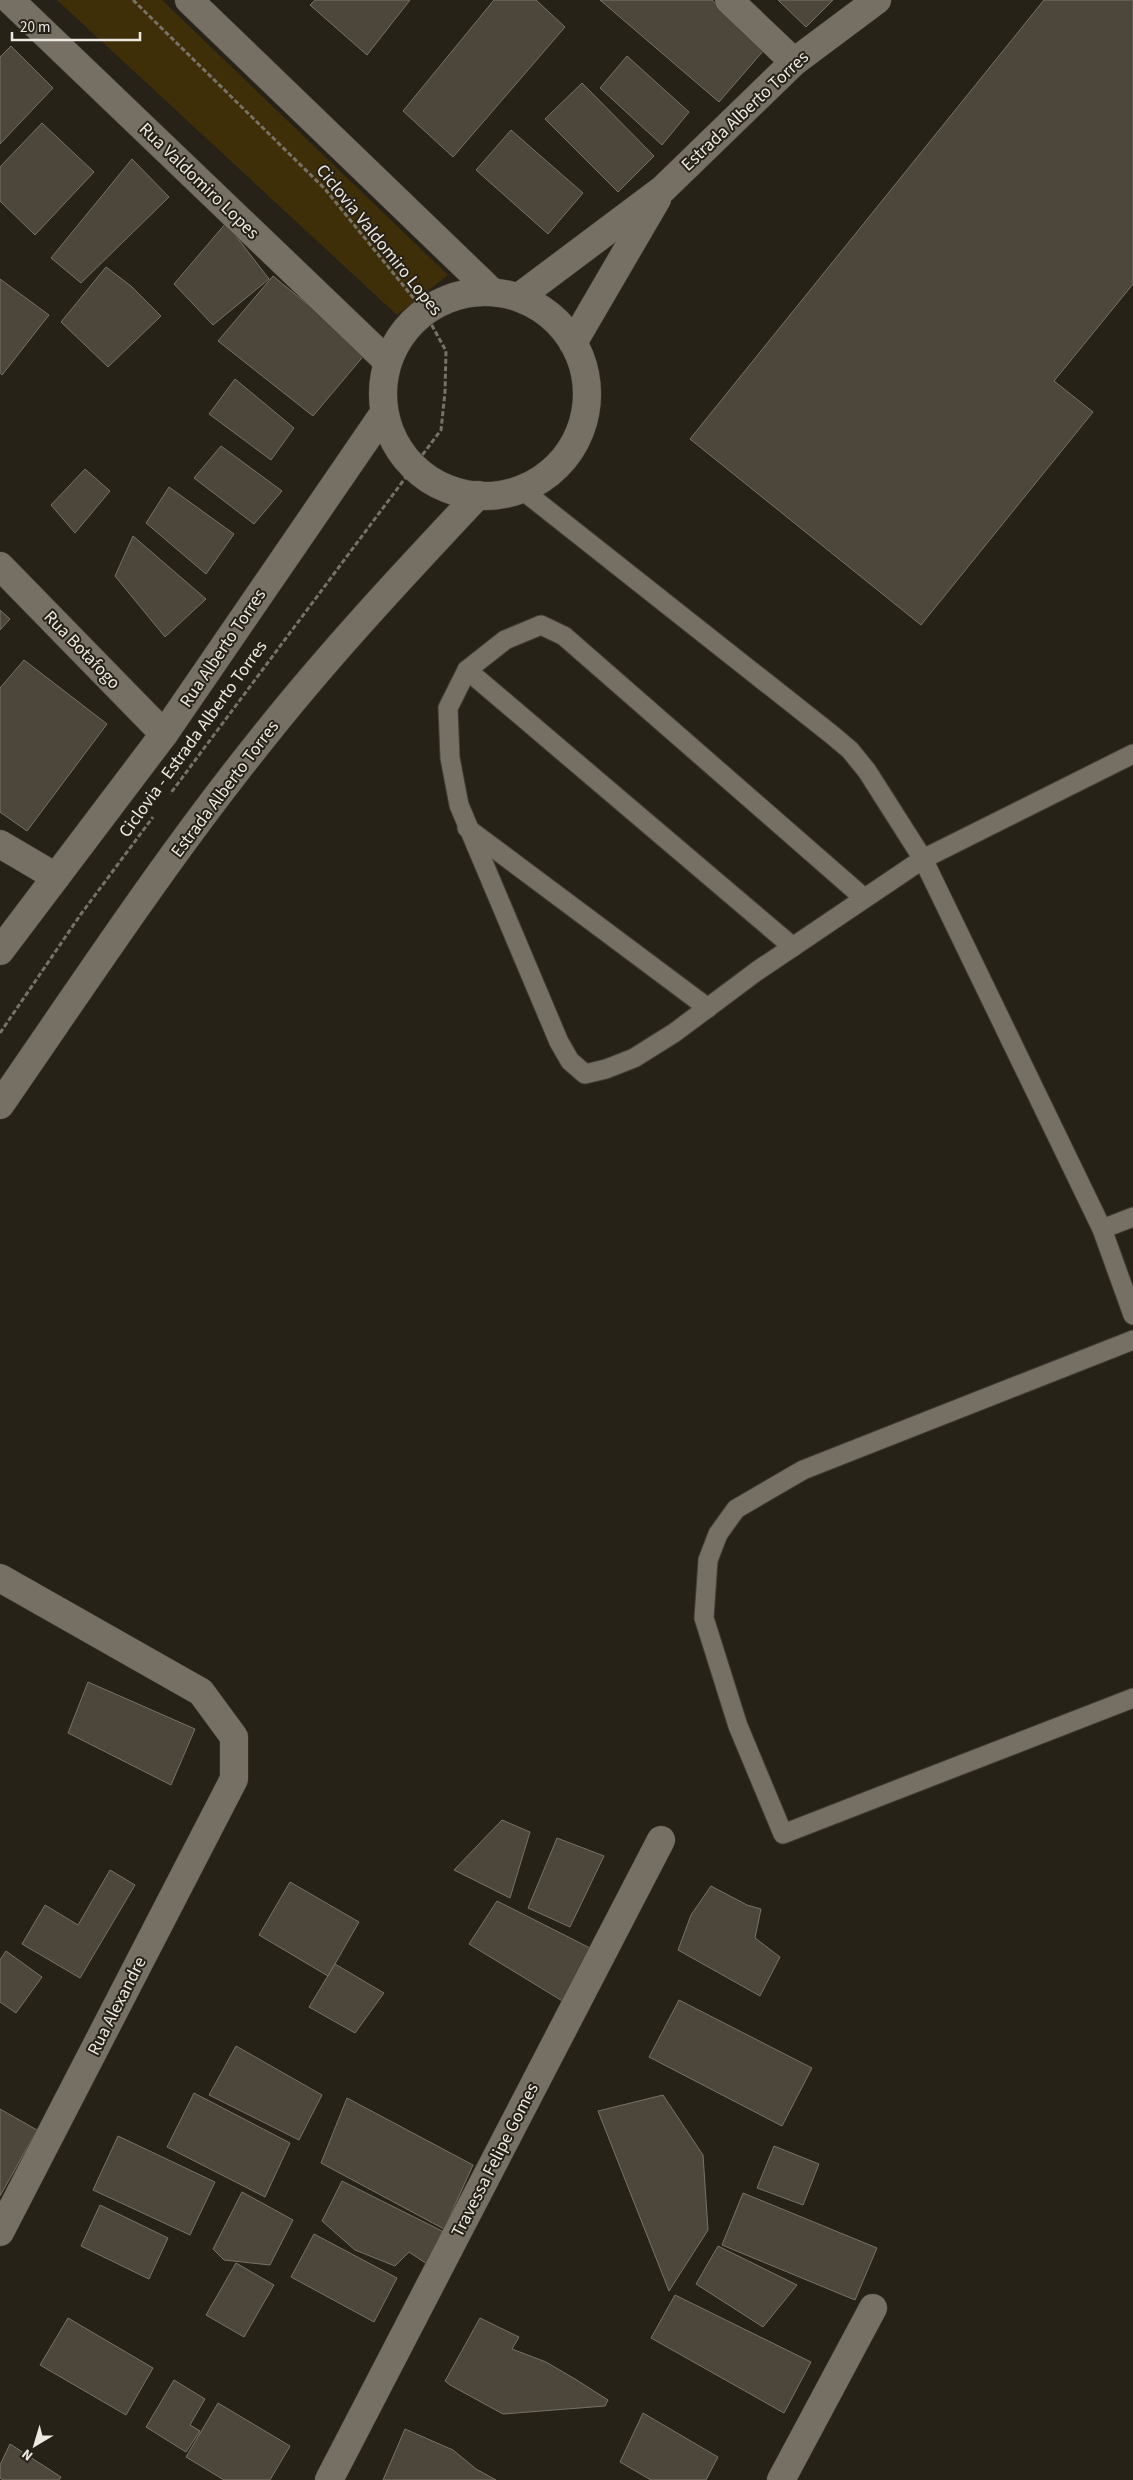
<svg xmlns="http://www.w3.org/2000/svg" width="1133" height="2480" viewBox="0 0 1133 2480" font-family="'Source Sans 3',sans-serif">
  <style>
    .green { fill: #3f2f09 }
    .building { fill: #4c463b; stroke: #787266 }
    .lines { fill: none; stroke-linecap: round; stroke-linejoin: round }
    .service-casing { stroke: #413d35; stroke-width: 21 }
    .minor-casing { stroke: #413d35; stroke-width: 29 }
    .tertiary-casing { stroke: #413d35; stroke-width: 29 }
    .path { stroke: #767269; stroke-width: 3; stroke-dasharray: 5 2.5; stroke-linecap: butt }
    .service { stroke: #767064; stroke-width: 19 }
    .minor { stroke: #767064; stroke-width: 28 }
    .tertiary { stroke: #767064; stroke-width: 28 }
    .labels { text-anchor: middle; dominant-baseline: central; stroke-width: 4; stroke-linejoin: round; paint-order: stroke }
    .street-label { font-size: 18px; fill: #edeae3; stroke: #272218 }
  </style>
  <rect width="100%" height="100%" fill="#272218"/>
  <polygon class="green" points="57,0 162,0 448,275 397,315"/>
  <g class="building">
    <polygon points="315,0 410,0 367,55 310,5"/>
    <polygon points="494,0 536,0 565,27 453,157 403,111"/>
    <polygon points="600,0 712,0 764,50 719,102"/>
    <polygon points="778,0 833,0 806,27"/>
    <polygon points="1044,0 1133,0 1133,284 1054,381 1093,412 921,625 690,439"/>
    <polygon points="11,46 53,88 0,144 0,57"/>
    <polygon points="627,56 689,112 662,145 600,88"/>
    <polygon points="582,83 654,156 618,192 545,119"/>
    <polygon points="42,123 94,172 35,235 0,201 0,167"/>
    <polygon points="511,130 583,193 548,234 476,170"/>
    <polygon points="132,159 169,197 81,283 51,258"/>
    <polygon points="226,223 269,279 213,325 174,284"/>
    <polygon points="106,267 131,286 161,316 108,367 61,322"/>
    <polygon points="273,276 366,353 313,416 218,341"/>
    <polygon points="0,279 49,315 2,375 0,373"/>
    <polygon points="235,379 294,428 271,460 209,414"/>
    <polygon points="221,446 282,491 254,524 194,478"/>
    <polygon points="85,469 110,491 75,533 51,505"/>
    <polygon points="169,487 234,534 206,574 146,523"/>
    <polygon points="133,536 206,599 165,637 115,576"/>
    <polygon points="0,610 10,619 0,630"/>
    <polygon points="24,660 107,724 27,831 0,812 0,688"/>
    <polygon points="88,1682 195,1729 171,1785 68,1733"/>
    <polygon points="502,1820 530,1832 510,1898 454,1870"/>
    <polygon points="557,1838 604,1856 570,1927 528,1908"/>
    <polygon points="110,1870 135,1885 80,1978 22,1944 45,1905 78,1925"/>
    <polygon points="290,1882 359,1922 328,1976 259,1935"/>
    <polygon points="711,1886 747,1905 761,1909 755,1938 780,1957 760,1996 678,1950 691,1915"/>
    <polygon points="497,1901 592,1949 564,2002 469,1944"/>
    <polygon points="6,1951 42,1977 16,2013 0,2002 0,1960"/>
    <polygon points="335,1964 384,1993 355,2033 309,2007"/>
    <polygon points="679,2000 812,2068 782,2126 649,2057"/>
    <polygon points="236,2046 322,2095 299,2140 209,2095"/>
    <polygon points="194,2093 290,2143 265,2197 167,2147"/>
    <polygon points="663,2095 703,2155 708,2230 669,2291 598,2111"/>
    <polygon points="347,2098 473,2165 444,2229 321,2163"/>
    <polygon points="0,2109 37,2130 0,2196"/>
    <polygon points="118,2136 215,2182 190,2235 93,2190"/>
    <polygon points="774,2146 819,2164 803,2205 757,2188"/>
    <polygon points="342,2181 442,2231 427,2264 409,2252 395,2266 355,2250 322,2221"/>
    <polygon points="242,2192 293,2220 270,2265 224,2260 213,2249"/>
    <polygon points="743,2193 877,2248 855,2300 722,2245"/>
    <polygon points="100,2205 168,2238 149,2279 81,2246"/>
    <polygon points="314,2234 397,2278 374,2322 291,2277"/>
    <polygon points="718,2246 797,2285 763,2327 696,2284"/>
    <polygon points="236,2263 274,2285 244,2337 206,2315"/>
    <polygon points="675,2295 811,2362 784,2413 651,2338"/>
    <polygon points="68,2318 153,2368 126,2415 40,2365"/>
    <polygon points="480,2318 519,2337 512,2349 546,2362 575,2379 608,2400 605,2406 503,2414 450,2385 445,2381"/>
    <polygon points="174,2380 205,2399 190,2425 200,2431 186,2452 146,2427"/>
    <polygon points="218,2403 290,2446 270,2480 224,2480 186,2457"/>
    <polygon points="643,2413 718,2457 706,2480 651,2480 620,2462"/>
    <polygon points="405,2429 453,2450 476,2469 496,2480 383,2480"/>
    <polygon points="10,2444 61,2477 59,2480 3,2480 0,2478 0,2465"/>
  </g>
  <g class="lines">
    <g class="service-casing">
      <g id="service">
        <polyline points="521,489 831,734 850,750 867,771 923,859 1102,1229 1133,1315"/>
        <polyline points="467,670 793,947"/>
        <polyline points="467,828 708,1008"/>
        <polyline points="864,898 564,636 541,625 505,640 467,670 448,708 450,758 459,805 559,1042 570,1061 585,1074 606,1069 634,1058 674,1033 757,971 923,859 1133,754"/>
        <polyline points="1102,1229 1133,1217"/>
        <polyline points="1133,1340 803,1470 736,1509 718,1534 708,1560 704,1618 738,1726 783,1834 1133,1698"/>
      </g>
    </g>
    <g class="minor-casing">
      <g id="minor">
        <polyline points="729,0 794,62"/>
        <polyline points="0,566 164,734"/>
        <polyline points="0,844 56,877"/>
        <polyline points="0,1578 201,1692 234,1737 234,1779 0,2232"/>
        <polyline points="329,2480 661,1840"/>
        <polyline points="781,2480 873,2308"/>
      </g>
    </g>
    <g class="tertiary-casing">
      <g id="tertiary">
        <polyline points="10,0 387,361"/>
        <polyline points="189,0 491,291"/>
        <circle cx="485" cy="394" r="102"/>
        <polyline points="519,297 663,189 794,62 877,0"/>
        <polyline points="573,343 657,199"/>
        <polyline points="0,951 164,734 384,413"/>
        <path d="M0,1105c85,-123 167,-248 261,-365 68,-86 142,-165 217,-245"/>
      </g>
    </g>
    <g class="path">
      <polyline points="133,0 325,189 424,311 446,351 445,392 441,430 170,794"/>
      <polyline points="0,1033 81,914 153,817"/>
    </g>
    <use href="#service" class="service"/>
    <use href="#minor" class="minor"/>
    <use href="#tertiary" class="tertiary"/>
  </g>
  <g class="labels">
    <g class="street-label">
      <text transform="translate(745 111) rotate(-43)">Estrada Alberto Torres</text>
      <text transform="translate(199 181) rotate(44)">Rua Valdomiro Lopes</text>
      <text transform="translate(379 240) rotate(51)">Ciclovia Valdomiro Lopes</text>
      <text transform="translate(223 648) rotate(-56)">Rua Alberto Torres</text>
      <text transform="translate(82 650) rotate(46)">Rua Botafogo</text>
      <text transform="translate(193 739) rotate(-54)">Ciclovia - Estrada Alberto Torres</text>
      <text transform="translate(225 789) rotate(-53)">Estrada Alberto Torres</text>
      <text transform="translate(117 2006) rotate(-63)">Rua Alexandre</text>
      <text transform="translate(495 2160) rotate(-63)">Travessa Felipe Gomes</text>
    </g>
  </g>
  <g transform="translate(35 2445) rotate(218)" stroke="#272218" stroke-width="4" paint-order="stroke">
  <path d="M0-4L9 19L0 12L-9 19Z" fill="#edeae3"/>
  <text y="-8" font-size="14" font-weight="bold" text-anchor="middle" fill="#edeae3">N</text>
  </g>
  <path d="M12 32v8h128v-8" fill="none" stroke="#edeae3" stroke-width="2.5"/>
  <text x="20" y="32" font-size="15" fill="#edeae3" stroke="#272218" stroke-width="4" paint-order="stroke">20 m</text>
</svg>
